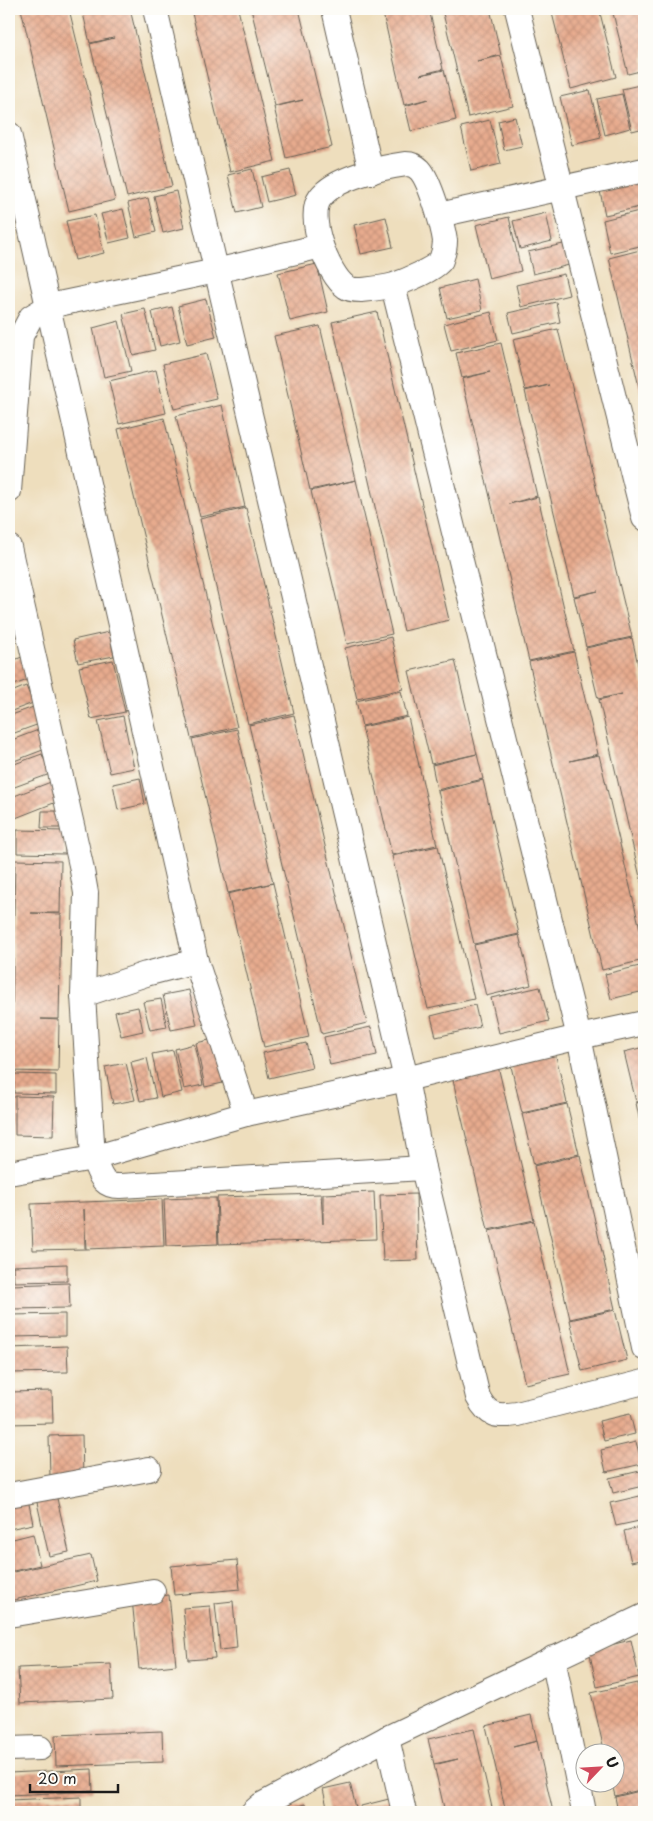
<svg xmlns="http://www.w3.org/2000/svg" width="653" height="1821" viewBox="0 0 653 1821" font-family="'Playpen Sans',sans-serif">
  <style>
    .building { fill: url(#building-cross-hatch) }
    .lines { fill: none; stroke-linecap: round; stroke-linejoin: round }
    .street-casing { stroke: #666054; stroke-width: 26 }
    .street { stroke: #fff; stroke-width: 24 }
  </style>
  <defs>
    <pattern id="building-cross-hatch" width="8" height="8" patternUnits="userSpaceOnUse" patternTransform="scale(1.25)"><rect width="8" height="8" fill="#e7ab8e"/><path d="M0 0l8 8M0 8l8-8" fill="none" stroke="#c6937a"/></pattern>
  </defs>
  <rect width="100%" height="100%" fill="#fdfcf7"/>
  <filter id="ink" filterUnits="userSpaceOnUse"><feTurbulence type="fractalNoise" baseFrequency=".02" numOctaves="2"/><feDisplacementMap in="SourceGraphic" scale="10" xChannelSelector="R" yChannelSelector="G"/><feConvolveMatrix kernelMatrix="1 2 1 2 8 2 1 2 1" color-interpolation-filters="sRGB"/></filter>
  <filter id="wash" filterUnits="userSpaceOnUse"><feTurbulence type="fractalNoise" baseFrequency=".0096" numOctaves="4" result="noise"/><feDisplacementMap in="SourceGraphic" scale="20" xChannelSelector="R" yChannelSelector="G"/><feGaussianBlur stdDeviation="1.12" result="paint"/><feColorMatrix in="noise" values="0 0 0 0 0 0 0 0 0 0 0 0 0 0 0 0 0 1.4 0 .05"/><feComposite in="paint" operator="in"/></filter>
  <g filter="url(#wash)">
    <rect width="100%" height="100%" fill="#eedebd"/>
    <g id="blocks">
      <g class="building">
        <polygon points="21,9 69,9 115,200 69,211"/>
        <polygon points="82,9 130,9 172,186 127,197 90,44 114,38 90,43"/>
        <polygon points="191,9 238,9 275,161 230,172"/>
        <polygon points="251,9 299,9 332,147 286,158 274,107 303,100 275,106"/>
        <polygon points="382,9 429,9 443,69 420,75 444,70 456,120 411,131 405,106 428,99 404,105"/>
        <polygon points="442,9 490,9 501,55 477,61 501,56 513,106 468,117"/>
        <polygon points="551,9 599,9 616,77 571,89"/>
        <polygon points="612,9 644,9 644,70 628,74"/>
        <polygon points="644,84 644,128 632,131 622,89"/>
        <polygon points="590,90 601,138 572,145 560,97"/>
        <polygon points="622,94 630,128 605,135 597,99"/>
        <polygon points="515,117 522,146 504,150 498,121"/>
        <polygon points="490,120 501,164 471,171 461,127"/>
        <polygon points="252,169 261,207 237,213 228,175"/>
        <polygon points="290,170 296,195 267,202 261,177"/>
        <polygon points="640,182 644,206 605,215 600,191"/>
        <polygon points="176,191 184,228 163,233 154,196"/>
        <polygon points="148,198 156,232 136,237 128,203"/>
        <polygon points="123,209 130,238 109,243 101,214"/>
        <polygon points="643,210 644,245 610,253 603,220"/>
        <polygon points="546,213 552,241 520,249 513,221"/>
        <polygon points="95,215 104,253 75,260 66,221"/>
        <polygon points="386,217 393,247 361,254 354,225"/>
        <polygon points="509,217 521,271 489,279 476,225"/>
        <polygon points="563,244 569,265 533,274 528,252"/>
        <polygon points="644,249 644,404 643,404 609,258"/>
        <polygon points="317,264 328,312 290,321 278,273"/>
        <polygon points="564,274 569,295 521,307 516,285"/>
        <polygon points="475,279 482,310 447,318 440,288"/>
        <polygon points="206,299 216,337 187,344 178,306"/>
        <polygon points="556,302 560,322 513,333 508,313"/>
        <polygon points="172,307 180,341 160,346 152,312"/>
        <polygon points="145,309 155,350 133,355 123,314"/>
        <polygon points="377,312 449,620 404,631 332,322"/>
        <polygon points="491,312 498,340 451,351 444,324"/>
        <polygon points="119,321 131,371 104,377 93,328"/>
        <polygon points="320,326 356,480 310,490 274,336"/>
        <polygon points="558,329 632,637 586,647 574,597 598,591 574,596 525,391 549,385 525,390 513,339"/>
        <polygon points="501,343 537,496 509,504 538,497 574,651 529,661 462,379 490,372 462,378 456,353"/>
        <polygon points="206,354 217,399 174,409 163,364"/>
        <polygon points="156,370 166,413 119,424 109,381"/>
        <polygon points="222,405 245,507 200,517 176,416"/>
        <polygon points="164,418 237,727 191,738 118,429"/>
        <polygon points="356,480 392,634 347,644 311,491"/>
        <polygon points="246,508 294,713 248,724 200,519"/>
        <polygon points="109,632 114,656 78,663 73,640"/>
        <polygon points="391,637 403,689 357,699 345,648"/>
        <polygon points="632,638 644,691 643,890 599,700 622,694 598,699 586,648"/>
        <polygon points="574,652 598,754 570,761 599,755 644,946 644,960 602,970 529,662"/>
        <polygon points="22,657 30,679 9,687 9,662"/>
        <polygon points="113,660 125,712 91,719 79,667"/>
        <polygon points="455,660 477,754 431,764 409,671"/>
        <polygon points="26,686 33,703 9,712 9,693"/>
        <polygon points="401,691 407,716 362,726 356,701"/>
        <polygon points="36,706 42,723 9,735 9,716"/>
        <polygon points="294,715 367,1023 322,1034 249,725"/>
        <polygon points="123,716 134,768 110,773 98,721"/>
        <polygon points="408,717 437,845 392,855 362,727"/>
        <polygon points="41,729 48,748 9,763 9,741"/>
        <polygon points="237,729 273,883 228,893 192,739"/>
        <polygon points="42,754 50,774 9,789 9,766"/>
        <polygon points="477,754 483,779 437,790 432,765"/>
        <polygon points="140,778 145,804 118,810 113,784"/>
        <polygon points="56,780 64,799 13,819 9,808 9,798"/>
        <polygon points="483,780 519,934 474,944 438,791"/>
        <polygon points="42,811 68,811 68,828 41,828"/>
        <polygon points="17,830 65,831 65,854 17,853"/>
        <polygon points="438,846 474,999 428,1009 392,856"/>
        <polygon points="15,860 61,861 60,913 31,913 61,914 59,1019 41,1019 59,1020 58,1072 11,1071"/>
        <polygon points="273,883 309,1037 264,1047 228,894"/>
        <polygon points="519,935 531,985 486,996 474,945"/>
        <polygon points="644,965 644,991 611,999 605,974"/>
        <polygon points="540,987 549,1021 499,1033 491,998"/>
        <polygon points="189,990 197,1025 171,1030 163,995"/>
        <polygon points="161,999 167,1027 150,1030 143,1002"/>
        <polygon points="475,1005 480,1027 436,1037 431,1016"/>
        <polygon points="138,1007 143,1031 121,1036 115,1012"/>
        <polygon points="371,1027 377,1055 330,1065 324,1037"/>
        <polygon points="218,1038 227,1082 205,1087 196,1043"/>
        <polygon points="306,1043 312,1068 269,1078 263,1053"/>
        <polygon points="194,1044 203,1085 184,1089 175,1049"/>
        <polygon points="644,1047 644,1101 636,1102 624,1052"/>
        <polygon points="173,1050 182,1092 161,1097 152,1054"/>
        <polygon points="555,1052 567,1103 522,1113 510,1062"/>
        <polygon points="147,1058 156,1098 140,1101 131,1062"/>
        <polygon points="126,1063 135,1100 113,1104 105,1067"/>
        <polygon points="498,1066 534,1220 488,1230 452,1076"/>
        <polygon points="14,1074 56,1075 56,1094 14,1093"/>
        <polygon points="15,1096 54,1097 53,1136 15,1135"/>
        <polygon points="644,1102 644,1136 643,1137 636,1103"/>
        <polygon points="567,1104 579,1154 534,1165 522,1114"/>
        <polygon points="580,1155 615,1309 570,1319 534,1166"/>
        <polygon points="374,1192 376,1239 219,1244 217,1197 321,1194 323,1224 323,1194"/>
        <polygon points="416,1194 418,1260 383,1261 380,1195"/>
        <polygon points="190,1198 216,1198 218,1244 166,1246 164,1199"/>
        <polygon points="162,1199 164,1246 86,1249 84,1209 85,1249 33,1250 31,1204"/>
        <polygon points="534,1221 570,1374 525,1384 489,1231"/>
        <polygon points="67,1264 67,1281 14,1282 13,1266"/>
        <polygon points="69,1283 70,1308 11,1309 11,1285"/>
        <polygon points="615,1310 627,1360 582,1371 570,1320"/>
        <polygon points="65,1314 65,1336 9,1337 9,1315"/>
        <polygon points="67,1346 68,1372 9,1373 9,1348"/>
        <polygon points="52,1391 53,1423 9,1424 9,1392"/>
        <polygon points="630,1414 635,1434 604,1441 599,1421"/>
        <polygon points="82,1435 83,1478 50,1478 49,1436"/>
        <polygon points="636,1442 642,1464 606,1472 601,1450"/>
        <polygon points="640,1471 643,1486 613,1493 609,1478"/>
        <polygon points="27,1494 33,1524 9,1529 9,1498"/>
        <polygon points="56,1494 69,1552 49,1556 36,1498"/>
        <polygon points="644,1495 644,1520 616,1526 610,1503"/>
        <polygon points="644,1526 644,1559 631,1562 624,1531"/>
        <polygon points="33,1534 40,1565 9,1572 9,1540"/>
        <polygon points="91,1555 97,1581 9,1601 9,1573"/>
        <polygon points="237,1560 240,1589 174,1595 171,1566"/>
        <polygon points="169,1595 176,1665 139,1669 132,1599"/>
        <polygon points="233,1601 237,1648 220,1650 215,1603"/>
        <polygon points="210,1606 215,1658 188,1660 183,1608"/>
        <polygon points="631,1640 639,1677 597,1687 589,1650"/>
        <polygon points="111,1664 113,1699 20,1703 18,1668"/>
        <polygon points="637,1683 644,1717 644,1789 615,1796 612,1784 616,1784 616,1754 605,1754 591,1693"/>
        <polygon points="531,1715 537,1741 513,1747 537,1741 553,1812 506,1812 486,1726"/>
        <polygon points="474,1729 493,1812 445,1812 434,1765 458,1759 434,1764 428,1739"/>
        <polygon points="162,1731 163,1762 56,1766 55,1735"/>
        <polygon points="92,1769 93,1791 9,1795 9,1773"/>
        <polygon points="350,1783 357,1812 328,1812 323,1789"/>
        <polygon points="644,1790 644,1812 618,1812 615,1797"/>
        <polygon points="81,1797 81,1812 9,1812 9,1800"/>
        <polygon points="393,1798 397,1812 363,1812 361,1806"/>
        <polygon points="305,1804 306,1812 275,1812"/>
      </g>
    </g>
  </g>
  <g filter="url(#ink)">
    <use href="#blocks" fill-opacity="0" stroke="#666054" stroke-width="1"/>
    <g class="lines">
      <g class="street-casing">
        <g id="street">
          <path d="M155,9l251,1070 17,89 55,229c10,19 18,20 39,17l127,-32"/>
          <polyline points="334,9 371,172"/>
          <polyline points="517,9 644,518"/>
          <polyline points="9,134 196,961 246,1114"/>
          <path d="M406,164c6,0 10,2 14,6 10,11 23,56 25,71 0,6 -2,14 -4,19 -6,9 -36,21 -47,25 -9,3 -23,4 -33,5 -5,0 -11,0 -15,-3 -18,-12 -40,-70 -26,-89 14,-20 63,-31 86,-34z"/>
          <polyline points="439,215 644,170"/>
          <polyline points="393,286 579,1037 644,1348"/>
          <polyline points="9,491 21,336 31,317 49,306 216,271 321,246"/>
          <path d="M9,547l72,318 5,28 -3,102 10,163c7,16 8,29 28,28l302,-18"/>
          <polyline points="83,995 146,974 196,961"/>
          <polyline points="9,1173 93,1158 246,1114 406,1079 579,1037 644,1023"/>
          <polyline points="9,1495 149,1469"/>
          <polyline points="9,1615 153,1591"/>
          <polyline points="553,1658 584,1812"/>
          <polyline points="387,1738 404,1812"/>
          <polyline points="9,1749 40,1748"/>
          <polyline points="253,1812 261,1805 387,1738 644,1616"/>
        </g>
      </g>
      <use href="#street" class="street"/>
    </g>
  </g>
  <rect width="653" height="1821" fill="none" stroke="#fdfcf7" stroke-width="30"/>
  <g transform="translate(600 1768) rotate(65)"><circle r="24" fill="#fdfcf7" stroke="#a3a29f"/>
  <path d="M0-4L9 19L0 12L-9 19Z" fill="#d1495b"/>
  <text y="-8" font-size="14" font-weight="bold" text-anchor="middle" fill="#1c1c1c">U</text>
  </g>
  <path d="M30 1784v8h88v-8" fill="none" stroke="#1c1c1c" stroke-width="2.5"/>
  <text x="38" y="1784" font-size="15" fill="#1c1c1c" stroke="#fdfcf7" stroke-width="4" paint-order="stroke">20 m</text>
</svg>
